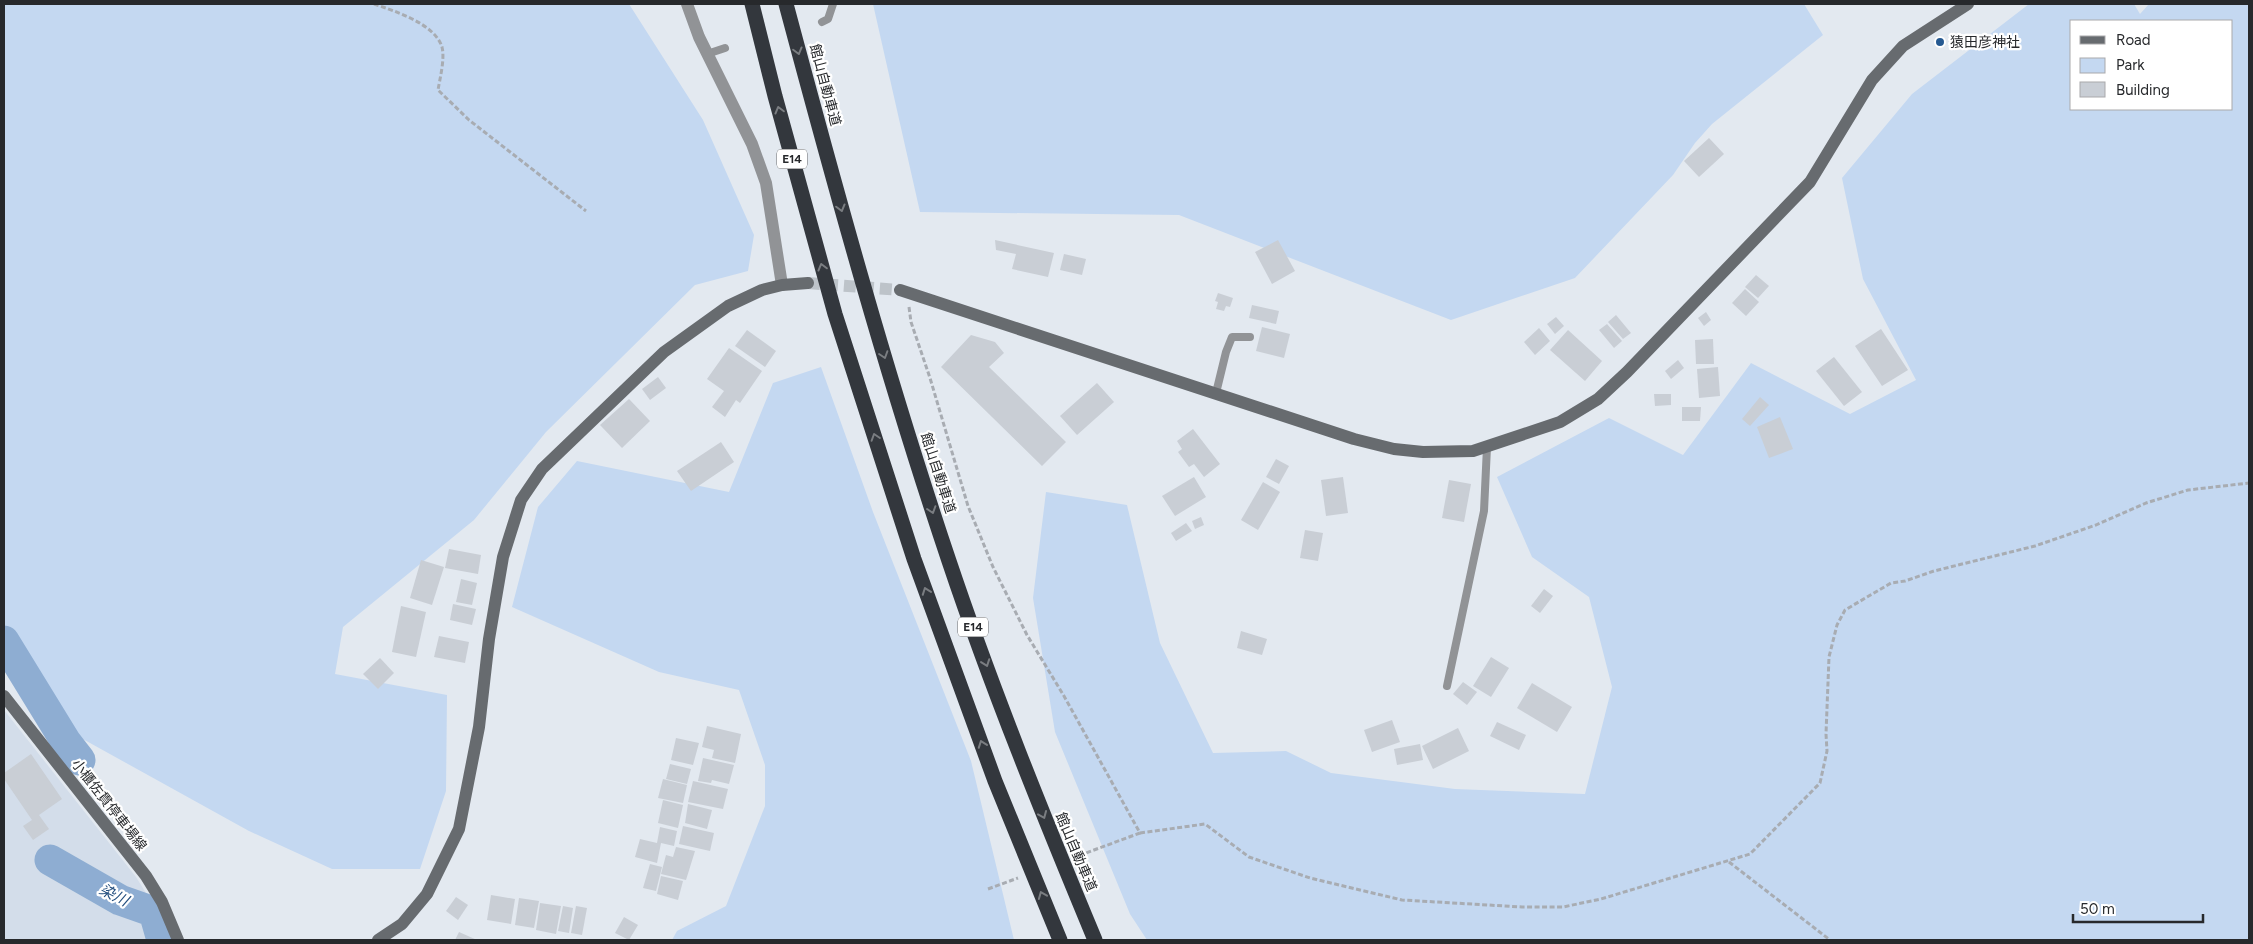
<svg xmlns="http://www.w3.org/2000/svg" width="2253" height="944" viewBox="0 0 2253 944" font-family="Figtree,'Noto Sans JP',sans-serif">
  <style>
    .built { fill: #d3ddea }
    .green { fill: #c4d8f1; fill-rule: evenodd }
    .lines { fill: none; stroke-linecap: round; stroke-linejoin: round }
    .river { stroke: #8eadd2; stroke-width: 31 }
    .building { fill: #c9ced5 }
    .secondary-tunnel { stroke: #bdc3c9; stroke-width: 12; stroke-dasharray: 12 6; stroke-linecap: butt }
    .path { stroke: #a8acb2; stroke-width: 3; stroke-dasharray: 5 2.5; stroke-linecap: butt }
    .lane { stroke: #919396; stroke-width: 8 }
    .street { stroke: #919396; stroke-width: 12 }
    .secondary { stroke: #676b6f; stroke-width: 12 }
    .highway { stroke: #33373d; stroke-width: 15 }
    .oneway { stroke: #7a7d81 }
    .poi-dot { fill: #255991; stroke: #fff; stroke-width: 2 }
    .labels { text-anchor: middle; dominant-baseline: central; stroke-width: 4.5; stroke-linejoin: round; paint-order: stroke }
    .shield { fill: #fff; stroke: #68696b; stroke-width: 1 }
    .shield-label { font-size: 12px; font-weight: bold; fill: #27292c }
    .poi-label { font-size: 14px; fill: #27292c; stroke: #fff; text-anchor: start }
    .street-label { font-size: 14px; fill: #27292c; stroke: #fff }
    .water-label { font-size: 15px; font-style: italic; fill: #234e7e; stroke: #fff }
  </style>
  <rect width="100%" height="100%" fill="#e3e9f0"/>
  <polygon class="built" points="4,710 136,877 164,922 169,940 4,940"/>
  <g class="green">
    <polygon points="4,4 629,4 703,120 754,235 748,271 695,285 546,432 474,520 343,627 335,674 447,695 446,791 420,869 332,869 249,831 34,712 4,667"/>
    <polygon points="873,4 1804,4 1823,35 1712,124 1695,143 1673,175 1575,278 1451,320 1179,215 920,212"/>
    <path d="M2029,4h105l6,10 9,-10h100v936h-1102l-17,-26 -75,-182 -22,-134 13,-106 81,13 33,138 53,110 73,-2 45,22 124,16 130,5 27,-107 -23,-90 -57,-40 -35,-80 112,-59 74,37 68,-92 99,51 66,-34 -53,-101 -21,-101 70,-84zM2072,21h160v88h-160z"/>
    <polygon points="821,367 873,512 971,761 1014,940 672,940 677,931 726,906 765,806 765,765 739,690 659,672 512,607 538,507 577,461 729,492 773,383"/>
  </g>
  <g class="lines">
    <g class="river">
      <polyline points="4,641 66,742 80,760"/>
      <polyline points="50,860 120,900 154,912 162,940"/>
    </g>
  </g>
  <g class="building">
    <polygon points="1709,138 1724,154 1699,177 1684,161"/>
    <polygon points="995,240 1054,253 1048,277 1012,269 1016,254 996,250"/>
    <polygon points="1278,240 1295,271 1272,284 1255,252"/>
    <polygon points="1064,254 1086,259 1082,275 1060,270"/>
    <polygon points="1756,275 1769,286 1758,298 1745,287"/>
    <polygon points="1745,289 1759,302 1746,316 1732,303"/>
    <polygon points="1218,293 1233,298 1230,307 1226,306 1224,311 1216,309 1218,302 1215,301"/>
    <polygon points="1252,305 1279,311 1276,324 1249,318"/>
    <polygon points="1706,312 1711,320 1704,326 1698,318"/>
    <polygon points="1616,315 1631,333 1623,339 1608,322"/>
    <polygon points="1556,317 1564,326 1555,334 1547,324"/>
    <polygon points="1607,324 1622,341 1614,348 1599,330"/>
    <polygon points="1262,327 1290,334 1284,358 1256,351"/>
    <polygon points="1539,328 1550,341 1535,355 1524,342"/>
    <polygon points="1881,329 1908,370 1882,386 1855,346"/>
    <polygon points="747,330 776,351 765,367 735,346"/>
    <polygon points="1568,330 1602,361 1585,381 1550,350"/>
    <polygon points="971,335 995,342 1004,353 989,367 1066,442 1042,466 941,367"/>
    <polygon points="1713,339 1714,364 1696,364 1695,340"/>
    <polygon points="729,348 762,371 740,403 736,400 725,417 712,407 724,391 707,379"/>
    <polygon points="1834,357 1862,392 1844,406 1816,371"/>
    <polygon points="1678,360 1684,368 1671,379 1665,371"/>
    <polygon points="1718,367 1720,396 1699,398 1697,369"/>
    <polygon points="658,377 666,388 650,400 642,389"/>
    <polygon points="1097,383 1114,402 1077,435 1060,416"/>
    <polygon points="1654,394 1671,394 1671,405 1655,406"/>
    <polygon points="1760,397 1769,405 1750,426 1742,419"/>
    <polygon points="629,399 650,421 622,448 600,425"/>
    <polygon points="1682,407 1701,407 1700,421 1682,421"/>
    <polygon points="1780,417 1793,449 1769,458 1757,427"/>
    <polygon points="1193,429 1220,464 1204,477 1194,464 1189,467 1178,452 1182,449 1177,441"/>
    <polygon points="721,442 734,462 691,491 677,471"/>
    <polygon points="1276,459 1289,466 1279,484 1266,477"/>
    <polygon points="1194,477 1206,497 1175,516 1162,496"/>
    <polygon points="1343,477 1348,513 1326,516 1321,480"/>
    <polygon points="1449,480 1471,484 1464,522 1442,518"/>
    <polygon points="1263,482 1280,492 1258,530 1241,520"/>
    <polygon points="1201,517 1204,525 1195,529 1192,521"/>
    <polygon points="1186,523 1192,531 1176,541 1171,533"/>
    <polygon points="1305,530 1323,533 1318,561 1300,558"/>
    <polygon points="449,549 481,555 478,574 445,568"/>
    <polygon points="421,560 444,567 432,605 410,598"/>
    <polygon points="461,579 477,583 472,605 456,602"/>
    <polygon points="1544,589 1553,596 1540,613 1531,606"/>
    <polygon points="453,604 476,609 472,625 450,620"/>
    <polygon points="401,606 426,612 416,657 392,652"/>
    <polygon points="1241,631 1267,639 1262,655 1237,648"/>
    <polygon points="439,636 469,642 465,663 434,657"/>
    <polygon points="1491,657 1509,668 1491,697 1473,686"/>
    <polygon points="380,658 394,673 378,689 363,674"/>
    <polygon points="1463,682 1477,692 1467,705 1453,694"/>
    <polygon points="1532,683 1572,707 1557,732 1517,708"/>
    <polygon points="1392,720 1400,742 1372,752 1364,730"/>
    <polygon points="1497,722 1526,735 1519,750 1490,736"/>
    <polygon points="707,726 741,734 735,763 712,758 714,750 702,747"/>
    <polygon points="1458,728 1469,751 1433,769 1422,746"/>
    <polygon points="676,738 699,743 693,765 671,760"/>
    <polygon points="1420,744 1423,760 1397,765 1394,749"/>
    <polygon points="31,754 62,799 39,815 49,829 33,840 23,826 32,820 4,779 4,773"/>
    <polygon points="703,758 734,765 729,784 712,780 711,783 698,781"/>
    <polygon points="670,764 691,769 687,784 666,779"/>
    <polygon points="663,779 687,785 683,803 658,798"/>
    <polygon points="693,781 728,789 723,809 688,802"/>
    <polygon points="663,800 683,805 678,828 658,823"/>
    <polygon points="688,804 712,810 707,829 685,823"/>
    <polygon points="683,826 714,833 710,851 679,844"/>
    <polygon points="660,827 677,831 674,846 661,843 657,863 635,857 640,839 657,843"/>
    <polygon points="676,847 695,851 686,880 661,874 666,855 673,857"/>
    <polygon points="650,864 662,867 656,891 643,888"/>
    <polygon points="661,876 683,881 678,900 657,894"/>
    <polygon points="491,895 515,899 511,924 487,920"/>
    <polygon points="456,897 468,905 458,920 446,911"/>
    <polygon points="519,898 539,901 534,928 515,925"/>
    <polygon points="540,903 561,906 556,934 536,930"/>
    <polygon points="563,906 573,908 569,933 558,931"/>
    <polygon points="576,906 587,908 582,935 571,933"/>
    <polygon points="624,917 638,925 629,940 615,933"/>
    <polygon points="459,932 477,940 455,940"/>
  </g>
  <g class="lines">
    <polyline class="secondary-tunnel" points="808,283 900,290"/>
    <g class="path">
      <path d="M374,4c21,7 61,20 68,43 3,12 -2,31 -4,43l31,30 117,91"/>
      <polyline points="909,307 911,322 930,378 968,506 993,567 1027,635 1064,696 1140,833 1075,857"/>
      <polyline points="1140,833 1205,824 1249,857 1310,878 1402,900 1522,907 1563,907 1601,899 1750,854 1820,783 1827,751 1826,734 1829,657 1837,625 1845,610 1891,583 1905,581 1934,571 2035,546 2096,525 2146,503 2188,490 2249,483"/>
      <polyline points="1729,862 1830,940"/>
      <polyline points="988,889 1018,878"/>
    </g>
    <g class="lane">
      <polyline points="822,22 828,19 833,4"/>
      <polyline points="707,54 725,48"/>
      <polyline points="1216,393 1226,352 1232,337 1250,337"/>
      <polyline points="1447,686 1484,511 1487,447"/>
    </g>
    <polyline class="street" points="687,4 699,37 752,144 766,183 782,285"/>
    <g class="secondary">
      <polyline points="900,290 1354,439 1394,449 1423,452 1473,451 1560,422 1598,399 1627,372 1810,182 1872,80 1903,46 1968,4"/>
      <polyline points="4,696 146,876 162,902 178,940"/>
      <polyline points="378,940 402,924 427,894 459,829 479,727 489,639 503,557 521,500 542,469 664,352 728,306 762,290 782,285 808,283"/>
    </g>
    <g class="highway">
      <polyline points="752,4 775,96 835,314 914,559 995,781 1060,940"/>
      <path d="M786,4c50,187 101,373 163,557 43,128 94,254 146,379"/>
    </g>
  </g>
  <defs><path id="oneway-chevron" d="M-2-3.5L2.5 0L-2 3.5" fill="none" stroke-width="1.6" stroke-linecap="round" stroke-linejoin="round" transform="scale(1.25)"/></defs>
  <g class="oneway">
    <use href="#oneway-chevron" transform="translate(798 51) rotate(75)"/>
    <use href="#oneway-chevron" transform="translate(779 110) rotate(-105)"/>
    <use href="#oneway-chevron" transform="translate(841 208) rotate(75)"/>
    <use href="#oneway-chevron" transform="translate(822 267) rotate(-105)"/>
    <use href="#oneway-chevron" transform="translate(884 355) rotate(72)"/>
    <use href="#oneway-chevron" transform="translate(875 437) rotate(-108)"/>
    <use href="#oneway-chevron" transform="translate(932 510) rotate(72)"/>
    <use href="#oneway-chevron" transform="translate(926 591) rotate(-110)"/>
    <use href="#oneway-chevron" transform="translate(986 663) rotate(70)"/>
    <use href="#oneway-chevron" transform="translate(982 744) rotate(-110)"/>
    <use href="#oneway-chevron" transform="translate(1043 815) rotate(67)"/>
    <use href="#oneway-chevron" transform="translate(1042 895) rotate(-112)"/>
  </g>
  <circle class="poi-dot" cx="1940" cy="42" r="5"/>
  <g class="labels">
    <g class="shield">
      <rect x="777" y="149.5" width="30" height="19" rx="4"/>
      <rect x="958" y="617.5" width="30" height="19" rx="4"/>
    </g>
    <g class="shield-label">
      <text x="792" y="159">E14</text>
      <text x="973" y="627">E14</text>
    </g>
    <g class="poi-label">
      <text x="1950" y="42">猿田彦神社</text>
    </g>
    <g class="street-label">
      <text transform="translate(825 85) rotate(75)">館山自動車道</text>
      <text transform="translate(938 473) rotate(72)">館山自動車道</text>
      <text transform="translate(109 805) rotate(52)">小櫃佐貫停車場線</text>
      <text transform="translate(1076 852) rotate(67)">館山自動車道</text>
    </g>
    <g class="water-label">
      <text transform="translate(114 895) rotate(27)">染川</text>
    </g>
  </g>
  <rect width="2253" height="944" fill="none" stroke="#27292c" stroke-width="10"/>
  <rect x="2070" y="20" width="162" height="90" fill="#ffffff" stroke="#a9a9ab"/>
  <rect x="2080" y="36" width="25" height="8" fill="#676b6f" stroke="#a9a9ab"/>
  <text x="2116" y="45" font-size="15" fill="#27292c">Road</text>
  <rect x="2080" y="58" width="25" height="15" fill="#c4d8f1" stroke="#a9a9ab"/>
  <text x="2116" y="70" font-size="15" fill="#27292c">Park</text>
  <rect x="2080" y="82" width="25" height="15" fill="#c9ced5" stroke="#a9a9ab"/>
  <text x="2116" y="95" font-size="15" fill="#27292c">Building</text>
  <path d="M2073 914v8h130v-8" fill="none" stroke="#27292c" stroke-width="2.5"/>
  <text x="2080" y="914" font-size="15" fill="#27292c" stroke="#ffffff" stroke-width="4" paint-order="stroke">50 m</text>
</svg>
